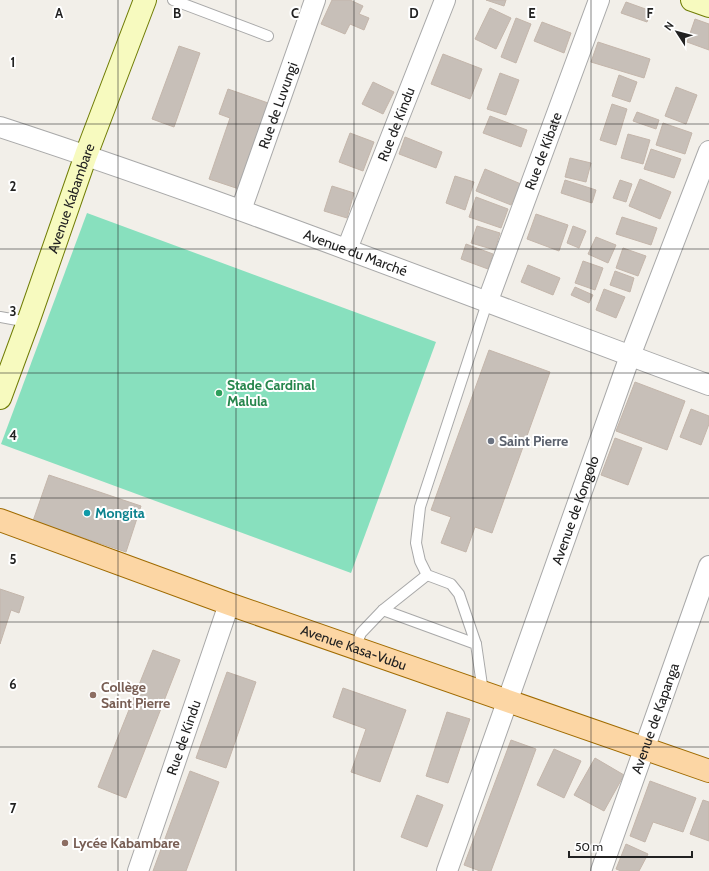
<svg xmlns="http://www.w3.org/2000/svg" width="709" height="871" viewBox="0 0 709 871" font-family="Cabin,sans-serif">
  <style>
    .pitch { fill: #88e0be }
    .building { fill: #c7bfb8; stroke: #c4b6ab }
    .lines { fill: none; stroke-linecap: round; stroke-linejoin: round }
    .lane-casing { stroke: #a9a9a9; stroke-width: 12 }
    .street-casing { stroke: #a9a9a9; stroke-width: 22 }
    .secondary-casing { stroke: #707d05; stroke-width: 24 }
    .primary-casing { stroke: #a06b00; stroke-width: 24 }
    .lane { stroke: #fff; stroke-width: 10 }
    .street { stroke: #fff; stroke-width: 20 }
    .secondary { stroke: #f7fabf; stroke-width: 22 }
    .primary { stroke: #fcd6a4; stroke-width: 22 }
    .grid { fill: none; stroke: #222; stroke-width: 1; stroke-opacity: 0.55 }
    .leisure-dot { fill: #2e9e5b; stroke: #fff; stroke-width: 1.5 }
    .worship-dot { fill: #6b7280; stroke: #fff; stroke-width: 1.5 }
    .culture-dot { fill: #0f9aa8; stroke: #fff; stroke-width: 1.5 }
    .education-dot { fill: #8d6e63; stroke: #fff; stroke-width: 1.5 }
    .labels { text-anchor: middle; dominant-baseline: central; stroke-width: 4; stroke-linejoin: round; paint-order: stroke }
    .street-label { font-size: 14px; fill: #222; stroke: #fff }
    .leisure-label { font-size: 14px; font-weight: bold; fill: #27864d; stroke: #fff; text-anchor: start }
    .worship-label { font-size: 14px; font-weight: bold; fill: #5b616d; stroke: #fff; text-anchor: start }
    .culture-label { font-size: 14px; font-weight: bold; fill: #0d838f; stroke: #fff; text-anchor: start }
    .education-label { font-size: 14px; font-weight: bold; fill: #785e54; stroke: #fff; text-anchor: start }
    .grid-label { font-size: 13px; text-anchor: middle; font-weight: bold; fill: #222; stroke: #fff; stroke-width: 4; stroke-linejoin: round; paint-order: stroke }
  </style>
  <rect width="100%" height="100%" fill="#f2efe9"/>
  <polygon class="pitch" points="87,213 436,342 351,573 1,444"/>
  <g class="building">
    <polygon points="332,0 350,0 363,6 359,14 369,18 364,30 350,24 345,34 321,24"/>
    <polygon points="486,0 506,0 504,6"/>
    <polygon points="626,2 651,11 647,22 621,13"/>
    <polygon points="490,8 511,18 496,49 475,39"/>
    <polygon points="516,18 531,24 516,63 501,57"/>
    <polygon points="695,19 709,24 709,50 687,42"/>
    <polygon points="542,22 571,33 564,53 534,41"/>
    <polygon points="598,42 650,59 644,78 591,62"/>
    <polygon points="179,46 200,53 174,127 152,119"/>
    <polygon points="443,54 482,69 470,99 431,84"/>
    <polygon points="500,73 519,80 506,115 487,109"/>
    <polygon points="619,75 637,82 630,102 612,96"/>
    <polygon points="373,82 394,92 383,114 362,104"/>
    <polygon points="676,87 697,95 686,124 665,116"/>
    <polygon points="228,89 271,104 242,190 209,179 230,118 219,114"/>
    <polygon points="612,104 627,109 616,145 600,140"/>
    <polygon points="637,112 659,120 656,129 633,121"/>
    <polygon points="490,116 527,130 521,147 483,133"/>
    <polygon points="663,123 692,133 685,154 656,145"/>
    <polygon points="350,133 374,142 363,171 339,162"/>
    <polygon points="628,134 650,140 643,164 621,158"/>
    <polygon points="405,137 442,152 436,168 399,154"/>
    <polygon points="651,149 681,159 674,178 644,169"/>
    <polygon points="570,158 591,163 586,182 565,177"/>
    <polygon points="485,169 521,184 511,205 476,191"/>
    <polygon points="455,176 474,182 465,210 446,203"/>
    <polygon points="640,179 671,192 660,219 629,206"/>
    <polygon points="565,180 596,190 592,203 561,193"/>
    <polygon points="620,180 632,184 626,202 613,198"/>
    <polygon points="332,186 354,193 347,218 324,211"/>
    <polygon points="476,197 508,209 501,228 469,217"/>
    <polygon points="536,214 568,225 559,251 527,239"/>
    <polygon points="622,217 657,228 651,245 616,234"/>
    <polygon points="477,226 500,233 495,250 471,243"/>
    <polygon points="573,226 586,231 579,248 567,243"/>
    <polygon points="596,237 616,245 608,263 588,254"/>
    <polygon points="466,244 493,254 488,269 461,259"/>
    <polygon points="623,248 646,256 638,276 616,268"/>
    <polygon points="583,261 603,268 595,290 575,283"/>
    <polygon points="528,265 560,278 553,295 521,282"/>
    <polygon points="615,271 634,278 630,292 610,285"/>
    <polygon points="575,287 593,295 589,303 571,295"/>
    <polygon points="604,289 625,297 616,318 596,310"/>
    <polygon points="489,350 550,372 492,533 475,527 466,552 441,543 451,517 431,510"/>
    <polygon points="635,382 685,401 667,450 616,431"/>
    <polygon points="691,409 709,416 709,424 701,445 680,437"/>
    <polygon points="615,438 642,448 628,485 601,475"/>
    <polygon points="49,475 141,506 126,552 33,521"/>
    <polygon points="0,589 24,597 19,613 11,610 0,644"/>
    <polygon points="153,650 180,660 126,798 98,787"/>
    <polygon points="227,672 256,682 226,768 196,758"/>
    <polygon points="343,688 406,710 380,782 351,772 366,729 333,717"/>
    <polygon points="447,712 470,719 448,783 426,776"/>
    <polygon points="511,740 536,749 491,871 480,871 464,865"/>
    <polygon points="554,749 581,761 564,798 537,785"/>
    <polygon points="595,758 624,775 604,811 574,795"/>
    <polygon points="190,771 219,782 186,871 153,871"/>
    <polygon points="650,781 696,798 683,832 653,822 645,842 630,836"/>
    <polygon points="417,795 443,805 427,847 401,837"/>
    <polygon points="703,800 709,802 709,841 690,834"/>
    <polygon points="626,844 648,854 639,871 621,871 616,869"/>
  </g>
  <g class="lines">
    <g class="lane-casing">
      <g id="lane">
        <polyline points="173,0 268,36"/>
        <polyline points="0,317 28,322"/>
        <polyline points="383,610 476,644 483,692"/>
        <polyline points="476,644 459,594 451,584 427,575 420,561 416,543 420,507 487,303"/>
        <polyline points="355,648 361,633 383,610 427,575"/>
      </g>
    </g>
    <g class="street-casing">
      <g id="street">
        <path id="s1" d="M0,127c239,78 473,171 709,258"/>
        <path id="s2" d="M241,210l74,-210"/>
        <path id="s3" d="M347,249l98,-249"/>
        <path id="s4" d="M487,303l112,-303"/>
        <path id="s5" d="M138,871l91,-267"/>
        <path id="s6" d="M447,871l183,-515 79,-205"/>
        <path id="s7" d="M601,871l108,-305"/>
      </g>
    </g>
    <g class="secondary-casing">
      <g id="secondary">
        <polyline points="692,0 709,6"/>
        <path id="s8" d="M0,398l28,-76 58,-167 59,-155"/>
      </g>
    </g>
    <g class="primary-casing">
      <g id="primary">
        <path id="s9" d="M0,520l229,84 480,167"/>
      </g>
    </g>
    <use href="#lane" class="lane"/>
    <use href="#street" class="street"/>
    <use href="#secondary" class="secondary"/>
    <use href="#primary" class="primary"/>
  </g>
  <path class="grid" d="M118,0v871M236,0v871M354,0v871M473,0v871M591,0v871M0,124h709M0,249h709M0,373h709M0,498h709M0,622h709M0,747h709"/>
  <circle class="leisure-dot" cx="219" cy="393" r="4"/>
  <circle class="worship-dot" cx="491" cy="441" r="4"/>
  <circle class="culture-dot" cx="87" cy="513" r="4"/>
  <g class="education-dot">
    <circle cx="93" cy="695" r="4"/>
    <circle cx="65" cy="843" r="4"/>
  </g>
  <g class="labels">
    <g class="street-label">
      <text stroke="none"><textPath href="#s2" startOffset="111">Rue de Luvungi</textPath></text>
      <text stroke="none"><textPath href="#s3" startOffset="134">Rue de Kindu</textPath></text>
      <text stroke="none"><textPath href="#s4" startOffset="162">Rue de Kibate</textPath></text>
      <text stroke="none"><textPath href="#s8" startOffset="212">Avenue Kabambare</textPath></text>
      <text stroke="none"><textPath href="#s1" startOffset="377">Avenue du Marché</textPath></text>
      <text stroke="none"><textPath href="#s6" startOffset="383">Avenue de Kongolo</textPath></text>
      <text stroke="none"><textPath href="#s9" startOffset="376">Avenue Kasa-Vubu</textPath></text>
      <text stroke="none"><textPath href="#s7" startOffset="162">Avenue de Kapanga</textPath></text>
      <text stroke="none"><textPath href="#s5" startOffset="141">Rue de Kindu</textPath></text>
    </g>
    <g class="leisure-label">
      <text x="227" y="385">Stade Cardinal<tspan x="227" dy="16">Malula</tspan></text>
    </g>
    <g class="worship-label">
      <text x="499" y="441">Saint Pierre</text>
    </g>
    <g class="culture-label">
      <text x="95" y="513">Mongita</text>
    </g>
    <g class="education-label">
      <text x="101" y="687">Collège<tspan x="101" dy="16">Saint Pierre</tspan></text>
      <text x="73" y="843">Lycée Kabambare</text>
    </g>
  </g>
  <g class="grid-label">
    <text x="59" y="18">A</text>
    <text x="177" y="18">B</text>
    <text x="295" y="18">C</text>
    <text x="414" y="18">D</text>
    <text x="532" y="18">E</text>
    <text x="650" y="18">F</text>
    <text x="13" y="67">1</text>
    <text x="13" y="191">2</text>
    <text x="13" y="316">3</text>
    <text x="13" y="440">4</text>
    <text x="13" y="564">5</text>
    <text x="13" y="689">6</text>
    <text x="13" y="813">7</text>
  </g>
  <g transform="translate(677 32) rotate(306)" stroke="#ffffff" stroke-width="3" paint-order="stroke">
  <path d="M0-3L7 15L0 10L-7 15Z" fill="#222222"/>
  <text y="-6" font-size="11" font-weight="bold" text-anchor="middle" fill="#222222">N</text>
  </g>
  <path d="M569 851v6h123v-6" fill="none" stroke="#222222" stroke-width="2"/>
  <text x="575" y="851" font-size="12" fill="#222222" stroke="#ffffff" stroke-width="3" paint-order="stroke">50 m</text>
</svg>
